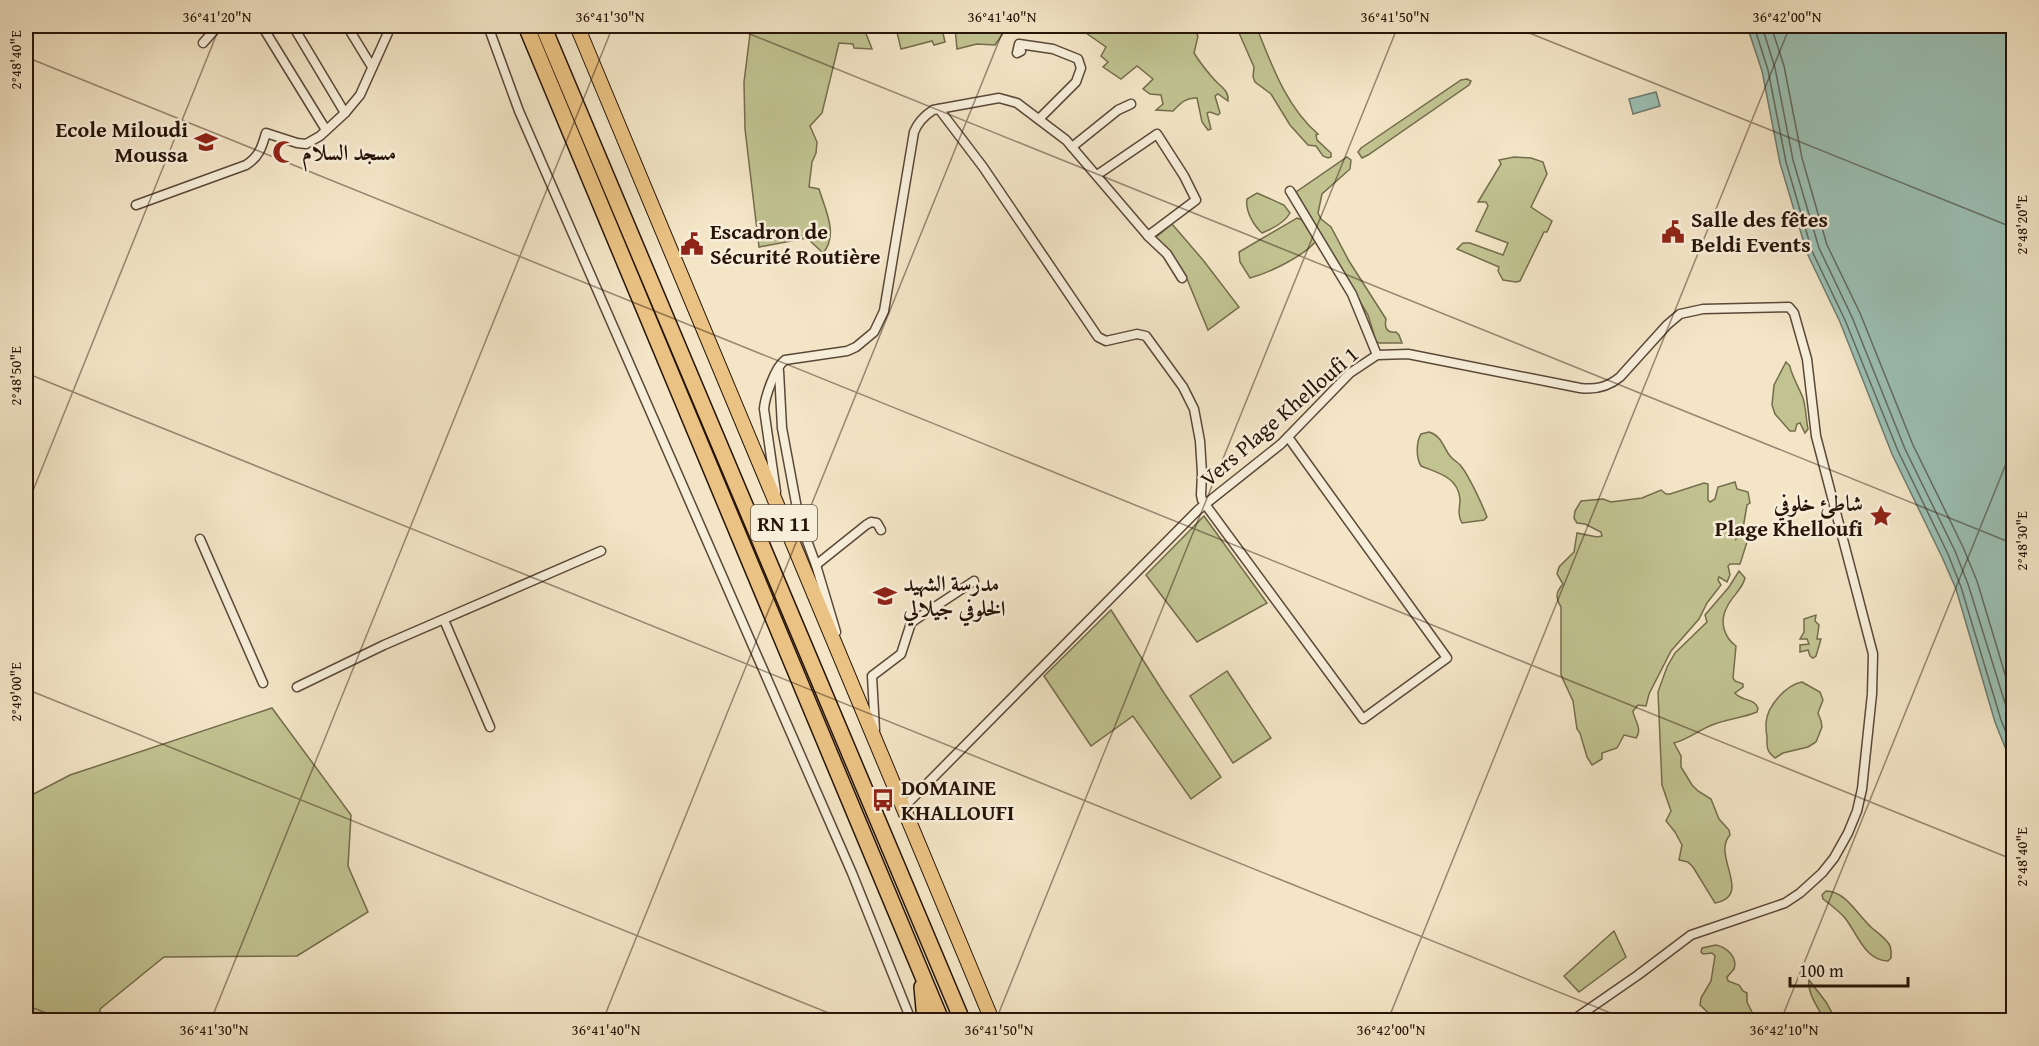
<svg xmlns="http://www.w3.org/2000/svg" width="2039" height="1046" viewBox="0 0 2039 1046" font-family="'Gentium Book Plus',Amiri,serif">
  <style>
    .green { fill: #c1c391; stroke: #746c4c; stroke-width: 1.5 }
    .water { fill: #9bbfb3; stroke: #6d7b6f; stroke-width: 1.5 }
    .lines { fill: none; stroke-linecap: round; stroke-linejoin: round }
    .shore { stroke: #616a5e; stroke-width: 1.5 }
    .minor-casing { stroke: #5a4838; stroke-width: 11 }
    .primary-casing { stroke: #271408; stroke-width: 16 }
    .motorway-casing { stroke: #271408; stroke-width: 18 }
    .minor { stroke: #f7eeda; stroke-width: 8 }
    .primary { stroke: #eac283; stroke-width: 14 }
    .motorway { stroke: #eac283; stroke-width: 15 }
    .ticks { fill: none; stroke: #271408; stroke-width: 1.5; stroke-opacity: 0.45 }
    .labels { text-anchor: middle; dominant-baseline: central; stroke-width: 5; stroke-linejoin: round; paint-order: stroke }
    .shield { fill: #f7eeda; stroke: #655547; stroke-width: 1.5 }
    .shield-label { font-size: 21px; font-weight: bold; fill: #271408 }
    .poi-label { font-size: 22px; font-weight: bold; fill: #271408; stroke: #f7eeda; text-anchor: start }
    .street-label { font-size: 22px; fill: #271408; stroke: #f7eeda }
    .neatline { fill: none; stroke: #271408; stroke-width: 2 }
    .ticks-label { font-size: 15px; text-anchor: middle; fill: #271408 }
  </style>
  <rect width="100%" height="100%" fill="#f3e5c6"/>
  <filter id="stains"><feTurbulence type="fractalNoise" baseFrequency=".00333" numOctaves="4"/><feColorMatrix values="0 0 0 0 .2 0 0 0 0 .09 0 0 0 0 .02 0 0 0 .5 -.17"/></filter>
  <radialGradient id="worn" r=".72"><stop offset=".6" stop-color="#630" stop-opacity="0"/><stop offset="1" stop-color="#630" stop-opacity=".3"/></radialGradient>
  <g class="green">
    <path d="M751,26h112l9,23 -18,-1 -1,-4 -14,-1 -17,70 -12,13 7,16 -1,11 -4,9 -3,25 10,2c6,20 20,46 4,64l-16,-15 -48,9 -14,-118 -1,-47z"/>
    <polygon points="892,26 1004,26 1004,32 995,45 977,44 957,49 955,27 942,29 945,42 934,45 932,41 901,49 896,28"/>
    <path d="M1051,26h141l6,10 -4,17c5,8 12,17 18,24 7,9 17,12 16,24l-10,-7 -3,2 5,17 -2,2 -8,-3 -3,1 4,16 -3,1 -6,-8 -5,-24c-11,-1 -17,6 -24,13l-17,-1 7,-6 -2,-9 -11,-1 -7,-5 10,-10 -16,-13 -16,13 -18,-12 5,-5 -7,-6 5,-9 -23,-16z"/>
    <path d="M1236,26h20c15,37 30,81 62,108l-2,1 1,5 14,13v4l-3,1 -5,-2 -7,-10 -8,-1 -18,-20 -19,-31 -16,-12 -2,-5 1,-10z"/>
    <polygon points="1467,79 1471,81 1469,85 1368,155 1362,158 1358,152 1361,148 1461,80"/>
    <path d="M1347,157l4,3 -1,9 -28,25 -4,19 3,6 10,8 18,34 37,58c-2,9 1,14 10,13l3,3 3,8h-23l-3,-2 -8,-26 -72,-123z"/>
    <polygon points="1514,157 1531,158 1543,162 1547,174 1531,207 1552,221 1547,232 1544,232 1520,281 1516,282 1503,280 1498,271 1499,267 1457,249 1463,243 1470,243 1503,255 1508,243 1476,231 1488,206 1486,202 1478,202 1501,164 1499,160"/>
    <path d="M1257,193l27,12 6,8c-5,9 -18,16 -28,20 -9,-8 -17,-23 -15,-34z"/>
    <path d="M1297,218l5,2 14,21c-12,15 -47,32 -66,37l-10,-16 -1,-10z"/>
    <polygon points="1172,224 1203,260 1239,307 1208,330 1187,279 1155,238"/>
    <path d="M1786,362l4,4c0,6 10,24 13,32 3,10 3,21 5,31l-3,4 -5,-10 -3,1 -2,7h-5l-15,-17 -3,-9 2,-20z"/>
    <path d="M1429,432c13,4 14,15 21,24 3,4 8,6 11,10 8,10 21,38 26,51l-3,3 -22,3c-5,-9 -2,-15 -2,-24 -2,-22 -22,-26 -39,-33 -5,-8 -5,-24 0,-32z"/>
    <path d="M1735,482l2,7 11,3 2,11 -3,2 -4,23 -6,5 -1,6 7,-7 4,10 -7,22h-10l-2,2 2,9 -3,7 -8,-5 -1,3 3,5 -14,18 -8,16 -28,32 -22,43 -3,12 -8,-1 -5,6c1,9 10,18 3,27l-12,-3 -7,13 -15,5v6l-10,6 -5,-8 -7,-24 -3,-4 -4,-28 -12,-26v-68c-6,-10 -5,-15 2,-23l-6,-10 2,-7 15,-15 3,-19 20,4 5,-1 -1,-4 -16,-8 -8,-1 -3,-5 1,-7 6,-10 22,-2 8,3 31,-4 19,-8 5,4h4l34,-11 4,1v16l2,2 5,-3 3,-12z"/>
    <polygon points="1204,516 1267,603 1197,642 1146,575"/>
    <path d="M1739,571l6,7c-3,12 -13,18 -18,29 -8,15 -3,30 9,39l-3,32 2,3 8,3v3l-8,6c6,8 19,5 23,15l-1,4c-14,6 -31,7 -45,13 -15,6 -23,14 -38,18l7,13v11l11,18 6,6 13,8 8,20 10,11 1,5c-19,20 24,61 -15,68l-22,-36 -5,-5 -9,-2 3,-15 -7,-13 -9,-11 5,-10 -9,-26 -4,-93 9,-25 8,-14 32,-31 -2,-7 24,-28z"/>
    <polygon points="1111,610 1164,693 1221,777 1191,799 1133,716 1091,746 1044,676"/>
    <polygon points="1816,615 1815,621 1819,625 1817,639 1821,639 1816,656 1813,658 1810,656 1808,650 1800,652 1800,645 1809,644 1807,639 1800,639 1804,632 1804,619"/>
    <polygon points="1227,671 1271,738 1233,763 1190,696"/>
    <path d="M1802,682l18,10 3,8 -5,13 3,8 1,6 -6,15 -8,5 -25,6 -8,5c-9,-7 -8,-11 -8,-21 -1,-5 -1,-9 -1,-14 1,-17 20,-38 36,-41z"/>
    <polygon points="272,708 351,815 348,866 368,912 297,956 164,957 100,1009 101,1020 26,1020 26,798 70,775"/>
    <path d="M1826,891c20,0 32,25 46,37 6,5 13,10 17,16 3,5 2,9 2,14l-3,3c-23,0 -31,-28 -43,-43 -6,-7 -14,-13 -22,-19l-1,-4z"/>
    <polygon points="1614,931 1626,957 1579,992 1564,976"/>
    <path d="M1716,945c10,2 22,12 18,24 0,0 -6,7 -7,8l1,4 11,4 4,6 4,2v9l9,18h-40l-16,-15 1,-7 10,-17 4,-25 -3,-3 -9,1 -2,-2 1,-4z"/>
    <path d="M1809,980l17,22 10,18h-12c-5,-12 -17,-26 -15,-40z"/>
  </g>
  <g class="water">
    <polygon points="1747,26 2013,26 2013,767 1995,722 1956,589 1942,557 1892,454 1840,322 1807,253 1780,163 1762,71"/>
    <polygon points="1656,92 1660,106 1633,114 1629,99"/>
  </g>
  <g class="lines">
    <g class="shore">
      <polyline points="1754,26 1768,70 1786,162 1812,251 1845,320 1898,451 1948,554 1961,587 2001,720 2014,752"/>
      <polyline points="1762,26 1775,68 1793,160 1819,248 1852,317 1905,449 1955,551 1968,584 2014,732"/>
      <polyline points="1771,26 1784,66 1802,158 1827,245 1860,313 1913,445 1963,547 1977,581 2014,704"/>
    </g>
    <g class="minor-casing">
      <g id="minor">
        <polyline points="262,26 326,130"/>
        <polyline points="293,26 345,113"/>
        <polyline points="347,26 372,67"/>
        <polyline points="488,26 519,111 852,873 911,1020"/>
        <polyline points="203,43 218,26"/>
        <polyline points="1021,51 1017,53 1019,44 1053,49 1078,59 1081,68 1076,82 1039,119"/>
        <polyline points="939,109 983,167 1098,337 1106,341 1137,334 1146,336 1183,387 1194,409 1200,441 1202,473 1201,495 1202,500 1363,719 1447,658 1288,437"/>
        <polyline points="1072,147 1118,110 1131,104"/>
        <polyline points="1097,175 1157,134 1184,176 1196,200 1148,236 1167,254 1182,278"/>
        <polyline points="1290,191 1352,294 1377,355"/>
        <path d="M136,205l110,-40c13,-8 16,-18 20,-32l31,10 9,1 14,-8 25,-23 15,-18 31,-69"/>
        <polyline points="779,371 782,428 799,519 816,565 836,632"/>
        <path d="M776,492l-12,-83c1,-12 11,-42 21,-49l62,-9 9,-4 18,-15 10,-21 30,-179c4,-10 10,-16 19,-22l66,-12 18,5 49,37 82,96"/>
        <polyline points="200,539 263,683"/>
        <polyline points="816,565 866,525 871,522 877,523 881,530"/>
        <polyline points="444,620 490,727"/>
        <polyline points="297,687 384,645 601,551"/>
        <polyline points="875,730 872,676 901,654 911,623 915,620 974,581"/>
        <path d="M903,808l295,-298 83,-66 69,-71 27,-18 31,-1 172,34c16,2 28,-1 40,-11l47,-52 13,-11 23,-5 86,-2 5,6 13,46 9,77 57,218 -1,40 -10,95 -5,22 -9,22 -14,25 -12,15 -22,20 -15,10 -94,32 -53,40 -65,45"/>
      </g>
    </g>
    <g class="primary-casing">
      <polyline id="primary" points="577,26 992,1020"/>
    </g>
    <g class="motorway-casing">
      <g id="motorway">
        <polyline points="526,26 941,1020"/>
        <polyline points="543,26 962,1020"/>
        <polyline points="922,987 925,1020"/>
      </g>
    </g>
    <use href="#minor" class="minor"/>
    <use href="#primary" class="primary"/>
    <use href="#motorway" class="motorway"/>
  </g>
  <path class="ticks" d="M730,26l1284,518M1512,26l502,202M26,57l1988,803M26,373l1602,647M26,508l194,-482M26,689l820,331M26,1005l38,15M211,1020l402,-994M603,1020l402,-994M996,1020l402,-994M1388,1020l402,-994M1781,1020l233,-576"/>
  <defs>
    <g id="school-bare" transform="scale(1.8)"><path d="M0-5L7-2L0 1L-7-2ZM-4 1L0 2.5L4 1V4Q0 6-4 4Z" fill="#8f2418" stroke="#f7eeda" stroke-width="2.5" paint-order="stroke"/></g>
    <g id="mosque-bare" transform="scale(1.8)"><path d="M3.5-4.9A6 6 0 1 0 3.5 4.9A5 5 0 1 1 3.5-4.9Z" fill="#8f2418" stroke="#f7eeda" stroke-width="2.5" paint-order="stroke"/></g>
    <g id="civic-bare" transform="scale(1.8)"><path d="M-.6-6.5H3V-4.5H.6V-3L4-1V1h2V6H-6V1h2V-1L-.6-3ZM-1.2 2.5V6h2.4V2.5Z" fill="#8f2418" stroke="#f7eeda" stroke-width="2.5" paint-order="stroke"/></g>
    <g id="sight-bare" transform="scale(1.8)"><path d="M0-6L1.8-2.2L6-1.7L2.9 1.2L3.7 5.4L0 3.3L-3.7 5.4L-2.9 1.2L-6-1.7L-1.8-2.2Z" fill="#8f2418" stroke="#f7eeda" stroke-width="2.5" paint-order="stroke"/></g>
    <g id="bus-bare" transform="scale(1.8)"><path d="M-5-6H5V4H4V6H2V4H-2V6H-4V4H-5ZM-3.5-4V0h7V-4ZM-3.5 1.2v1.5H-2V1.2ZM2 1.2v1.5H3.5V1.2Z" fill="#8f2418" stroke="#f7eeda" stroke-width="2.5" paint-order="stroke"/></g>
  </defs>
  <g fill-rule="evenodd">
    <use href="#school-bare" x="206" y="142"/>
    <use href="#mosque-bare" x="284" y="152"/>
    <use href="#civic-bare" x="1673" y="232"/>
    <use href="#civic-bare" x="692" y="244"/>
    <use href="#sight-bare" x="1881" y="516"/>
    <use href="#school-bare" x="885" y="596"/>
    <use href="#bus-bare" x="883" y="800"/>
  </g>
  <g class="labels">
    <rect class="shield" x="751" y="505" width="66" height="36" rx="4.5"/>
    <g class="shield-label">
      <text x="784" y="523">RN 11</text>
    </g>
    <g class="poi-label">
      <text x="188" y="129" text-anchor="end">Ecole Miloudi<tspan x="188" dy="25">Moussa</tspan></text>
      <text x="302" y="152">مسجد السلام</text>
      <text x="1691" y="219">Salle des fêtes<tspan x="1691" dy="25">Beldi Events</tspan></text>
      <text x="710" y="231">Escadron de<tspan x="710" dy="25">Sécurité Routière</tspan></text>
      <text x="1863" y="503" text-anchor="end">شاطئ خلوفي<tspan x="1863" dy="25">Plage Khelloufi</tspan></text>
      <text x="903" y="583">مدرسة الشهيد<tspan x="903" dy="25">الخلوفي جيلالي</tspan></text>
      <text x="901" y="787">DOMAINE<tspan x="901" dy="25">KHALLOUFI</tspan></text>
    </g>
    <g class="street-label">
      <text transform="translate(1279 416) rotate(-41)">Vers Plage Khelloufi 1</text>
    </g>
  </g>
  <rect width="2039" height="1046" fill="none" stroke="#f3e5c6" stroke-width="66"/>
  <path d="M1790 977v9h118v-9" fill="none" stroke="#271408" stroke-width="3"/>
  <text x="1799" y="977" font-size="18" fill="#271408" stroke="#f7eeda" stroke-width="4.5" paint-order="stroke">100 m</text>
  <rect x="33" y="33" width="1973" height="980" class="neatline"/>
  <g class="ticks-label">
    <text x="217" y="22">36°41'20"N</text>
    <text x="610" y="22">36°41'30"N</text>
    <text x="1002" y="22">36°41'40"N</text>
    <text x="1395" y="22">36°41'50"N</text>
    <text x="1787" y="22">36°42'00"N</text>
    <text transform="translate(16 60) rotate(-90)" y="5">2°48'40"E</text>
    <text transform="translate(2022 225) rotate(-90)" y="5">2°48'20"E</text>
    <text transform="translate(16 376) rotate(-90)" y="5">2°48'50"E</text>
    <text transform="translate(2022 541) rotate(-90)" y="5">2°48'30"E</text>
    <text transform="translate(16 692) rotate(-90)" y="5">2°49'00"E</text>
    <text transform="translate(2022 857) rotate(-90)" y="5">2°48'40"E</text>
    <text x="214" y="1035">36°41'30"N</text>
    <text x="606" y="1035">36°41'40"N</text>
    <text x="999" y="1035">36°41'50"N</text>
    <text x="1391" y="1035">36°42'00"N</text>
    <text x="1784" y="1035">36°42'10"N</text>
  </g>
  <rect width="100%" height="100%" filter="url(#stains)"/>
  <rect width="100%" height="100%" fill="url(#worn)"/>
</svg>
